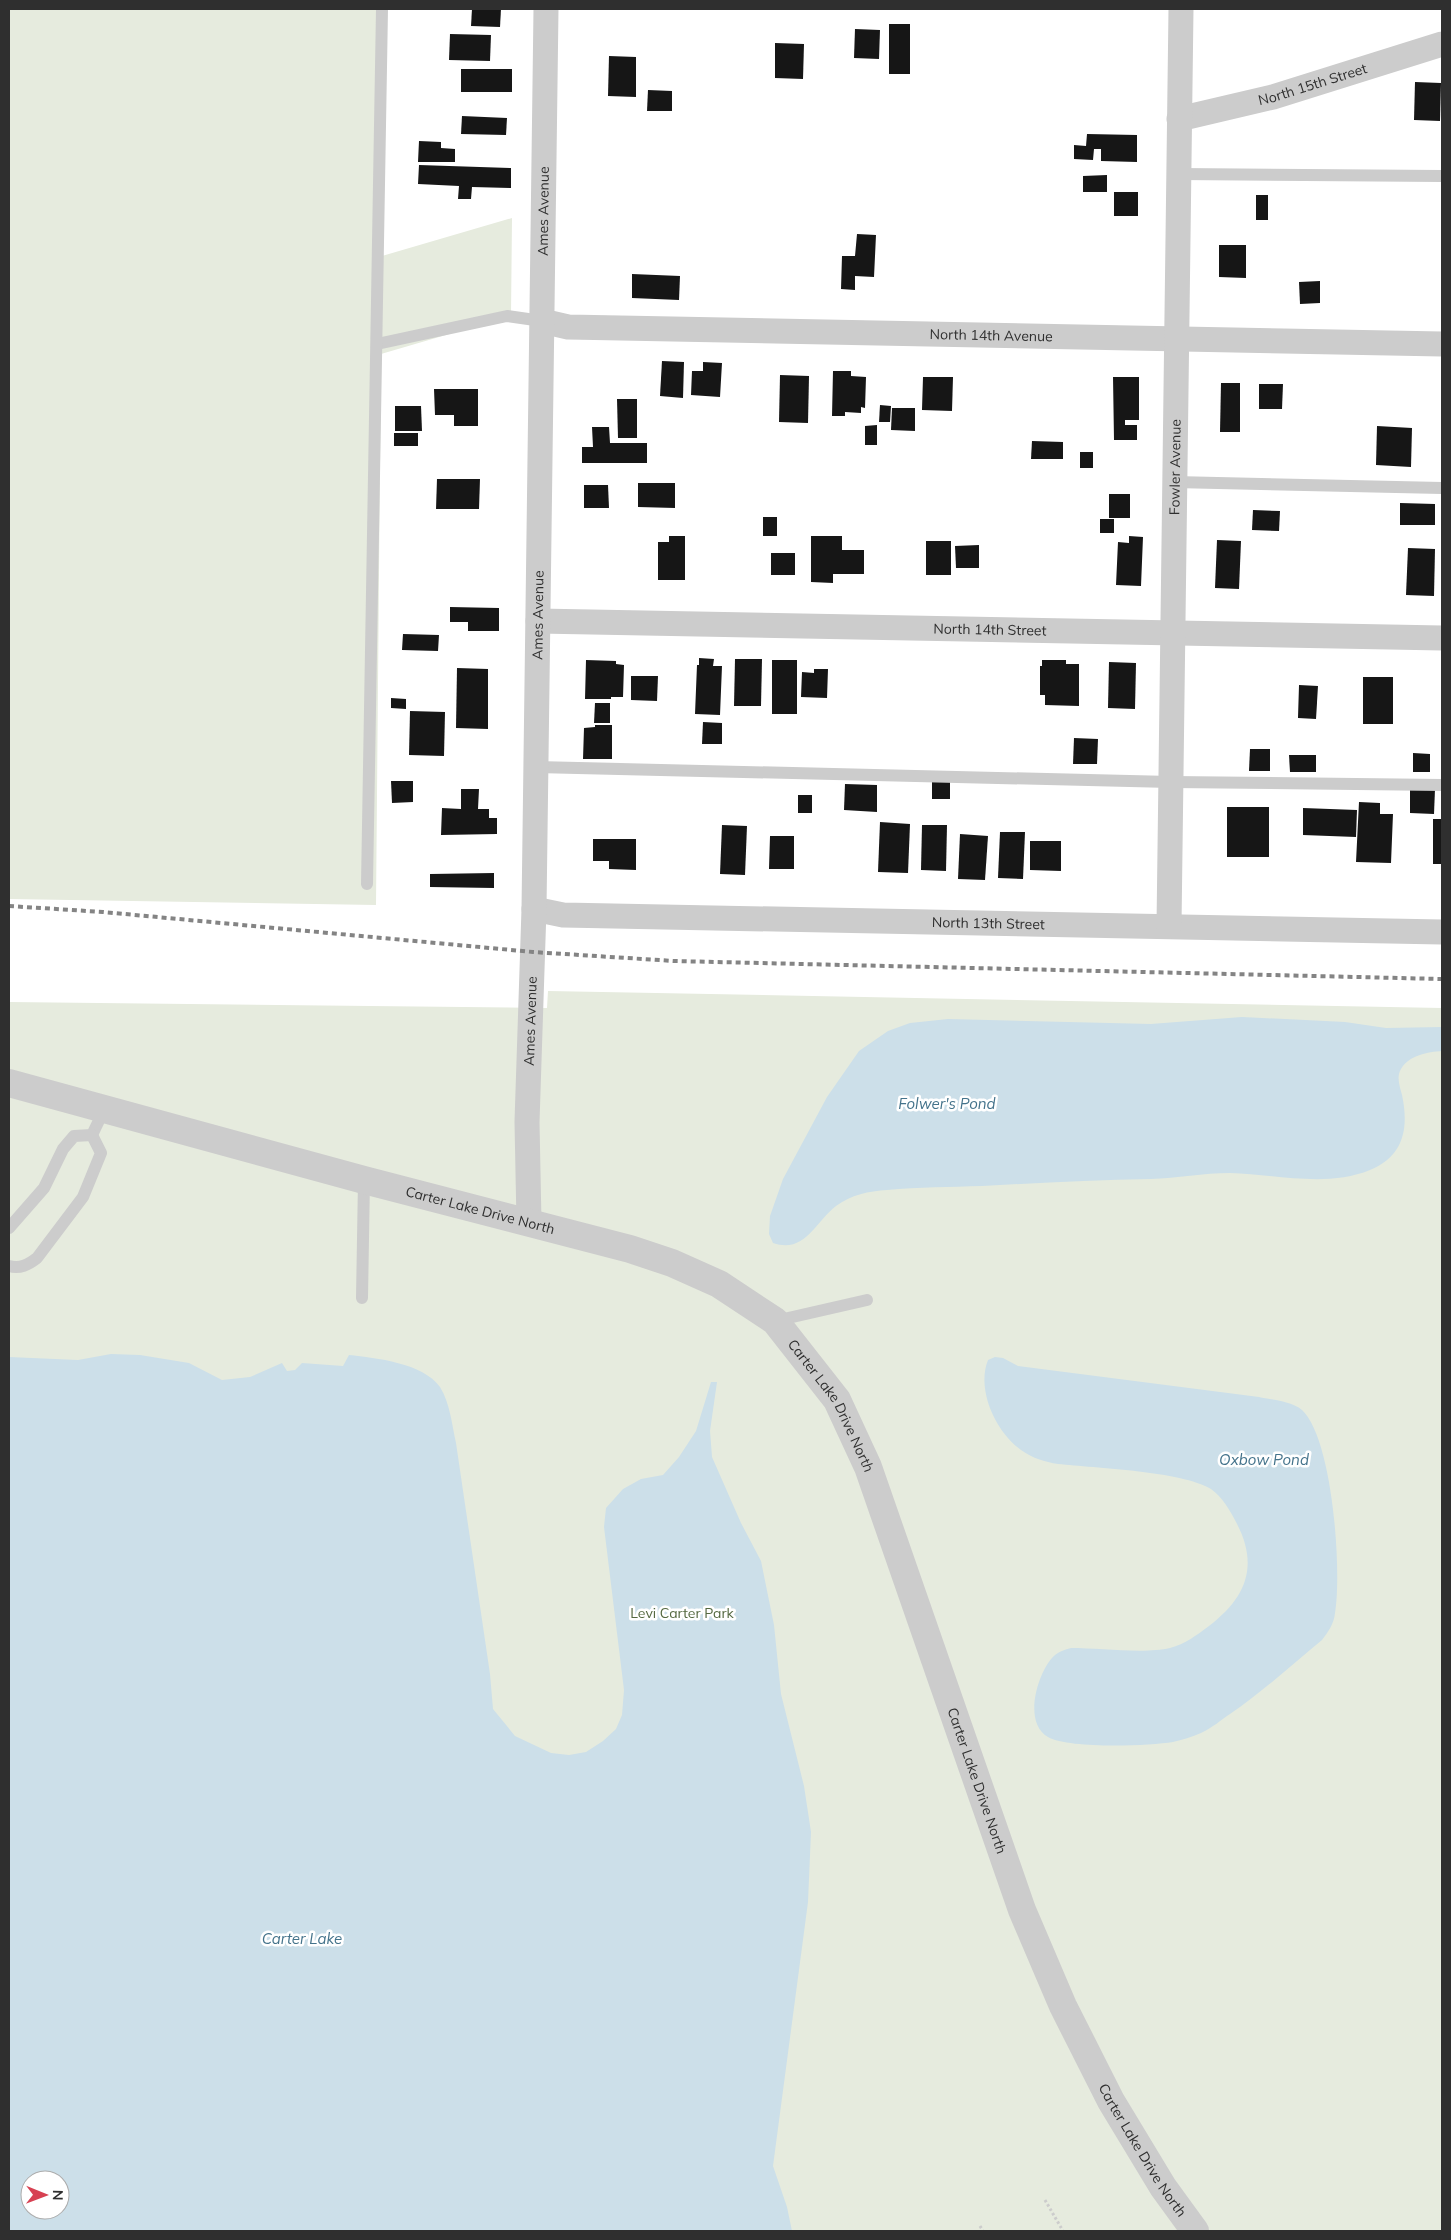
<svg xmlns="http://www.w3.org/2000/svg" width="1451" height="2240" viewBox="0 0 1451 2240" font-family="Mulish,sans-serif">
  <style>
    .green { fill: #e6ebde }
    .water { fill: #ccdfe9; fill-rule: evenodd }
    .building { fill: #161616 }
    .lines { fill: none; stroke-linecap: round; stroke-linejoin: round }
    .path { stroke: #ccc; stroke-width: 3; stroke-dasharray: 2.5 2.5; stroke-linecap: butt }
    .service { stroke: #ccc; stroke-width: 12 }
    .minor { stroke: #ccc; stroke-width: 25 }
    .tertiary { stroke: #ccc; stroke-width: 28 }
    .rail { stroke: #848484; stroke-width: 4; stroke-dasharray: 5 4; stroke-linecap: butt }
    .labels { text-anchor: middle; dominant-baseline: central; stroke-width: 5; stroke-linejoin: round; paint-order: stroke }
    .street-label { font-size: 14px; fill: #2f2f2f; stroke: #fff }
    .park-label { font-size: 14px; fill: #546840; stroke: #fff }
    .water-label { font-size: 15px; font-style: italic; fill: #44738b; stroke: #fff }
  </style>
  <rect width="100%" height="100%" fill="#fff"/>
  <g class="green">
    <polygon points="9,9 384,9 382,256 512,218 511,316 381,354 376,905 9,899"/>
    <polygon points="548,991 1442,1008 1442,2231 221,2231 9,2136 9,1002 547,1008"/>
  </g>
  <g class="water">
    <path d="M1242,1017l103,5 41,6 56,-1v24c-14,1 -33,4 -41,18 -5,8 -1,18 1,26 7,33 2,61 -32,75 -44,18 -95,4 -140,3 -27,0 -53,5 -79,6 -56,1 -113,4 -169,7 -31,1 -63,1 -95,4 -18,1 -36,5 -51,16 -21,16 -31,48 -63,37l-4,-9 1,-18 13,-37 44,-82 32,-46 29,-20 22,-8 38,-4 203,5z"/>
    <path d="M111,1354l29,1 49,8 33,17 28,-3 32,-14 5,8 8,-1 7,-7 41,3 6,-11c27,3 74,8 91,32 10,16 12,38 16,56l34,231 3,35 22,27 36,17 18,2 17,-3 17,-11 13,-12 6,-14 2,-25 -20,-163 2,-19 17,-19 18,-10 22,-4 16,-18 17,-26 15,-49h6l-7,49 2,26 29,66 20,38 13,64 7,69 23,92 7,46 -3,70 -35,264 14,41 5,24h-783v-874l69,3zM30,2180h30v30h-30z"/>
    <path d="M995,1357l8,1 15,8 241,31c13,3 32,4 43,13 31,29 40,162 33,203 -1,11 -7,19 -13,27 -30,25 -60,52 -92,74 -9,6 -18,14 -29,19 -9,4 -19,7 -28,9 -25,4 -104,7 -125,-5 -25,-14 -11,-62 4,-79 5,-6 12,-8 19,-10 28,0 74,6 99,0 15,-4 27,-13 39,-22 38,-29 50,-61 27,-104 -6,-12 -14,-25 -25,-33 -30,-18 -116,-21 -153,-25 -13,-2 -26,-6 -37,-14 -25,-18 -45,-60 -33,-90z"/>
  </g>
  <g class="building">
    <polygon points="472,9 501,9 500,27 471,26"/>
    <rect x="889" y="24" width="21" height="50"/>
    <polygon points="855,29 880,30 879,59 854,58"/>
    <polygon points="450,34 491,35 490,61 449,60"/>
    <polygon points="775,43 804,44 803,79 775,78"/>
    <polygon points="609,56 636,57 636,97 608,96"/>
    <rect x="461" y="69" width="51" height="23"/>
    <polygon points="1415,82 1441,83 1440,121 1414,120"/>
    <polygon points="648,90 672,91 672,111 647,111"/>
    <polygon points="462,116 507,118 506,135 461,134"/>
    <polygon points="1087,134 1137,135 1137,162 1101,161 1101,149 1094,149 1093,160 1074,159 1074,145 1086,146"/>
    <polygon points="419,141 441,142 441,148 455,149 455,162 418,162"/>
    <polygon points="419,165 511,168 511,188 472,187 471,199 458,199 459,186 418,184"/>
    <polygon points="1107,175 1107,192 1083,192 1083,176"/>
    <rect x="1114" y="192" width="24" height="24"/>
    <rect x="1256" y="195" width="12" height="25"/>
    <polygon points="857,234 876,235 874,277 855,276 855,290 841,289 842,256 855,256"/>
    <polygon points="1219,245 1246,245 1246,278 1219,277"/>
    <polygon points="632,274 680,276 679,300 632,298"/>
    <polygon points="1320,281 1320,303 1300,304 1299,282"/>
    <polygon points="662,361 684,362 683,398 660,396"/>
    <polygon points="703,362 722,363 720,397 691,395 692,371 703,371"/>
    <polygon points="833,371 851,371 851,376 866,377 865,408 861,407 861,413 845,412 845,416 832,416"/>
    <polygon points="780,375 809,376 808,423 779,422"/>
    <polygon points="923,377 953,377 952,411 922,410"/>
    <polygon points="1113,377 1139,377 1139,420 1125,420 1125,425 1137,425 1137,440 1114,440"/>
    <polygon points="1221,383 1240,383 1240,432 1220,432"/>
    <polygon points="1259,384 1283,384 1282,409 1259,409"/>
    <polygon points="434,389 478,389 478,426 454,426 454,415 435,415"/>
    <polygon points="617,399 637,399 637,438 618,438"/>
    <polygon points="880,405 891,406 890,422 879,422"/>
    <polygon points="395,406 421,406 422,431 395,431"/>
    <polygon points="892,408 915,408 915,431 891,430"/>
    <polygon points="877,425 877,445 865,445 865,426"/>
    <polygon points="1377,426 1412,428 1411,467 1376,465"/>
    <polygon points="592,427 609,427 610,443 647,443 647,463 582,463 582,447 593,447"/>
    <rect x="394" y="433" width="24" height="13"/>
    <polygon points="1032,441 1063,442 1063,459 1031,459"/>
    <rect x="1080" y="452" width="13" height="16"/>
    <polygon points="437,479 480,479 479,509 436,509"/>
    <polygon points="638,483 675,483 675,508 638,507"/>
    <polygon points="584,485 608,485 609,508 584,508"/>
    <rect x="1109" y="494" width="21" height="24"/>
    <polygon points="1400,503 1435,504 1435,525 1400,525"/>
    <polygon points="1253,510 1280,511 1279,531 1252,530"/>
    <rect x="763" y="517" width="14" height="19"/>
    <rect x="1100" y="519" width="14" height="14"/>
    <polygon points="669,536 685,536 685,580 658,580 658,542 669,542"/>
    <polygon points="811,536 842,536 842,550 864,550 864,574 833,574 833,583 811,582"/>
    <polygon points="1129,536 1143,537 1141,586 1116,585 1118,542 1129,543"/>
    <polygon points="1217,540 1241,541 1239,589 1215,588"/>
    <rect x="926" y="541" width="25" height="34"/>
    <polygon points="979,545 979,568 956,568 955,546"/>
    <polygon points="1408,548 1435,549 1434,596 1406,595"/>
    <rect x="771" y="553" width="24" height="22"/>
    <polygon points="450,607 499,608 499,631 468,631 468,622 450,622"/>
    <polygon points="403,634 439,635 438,651 402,650"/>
    <polygon points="699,658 714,659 713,666 722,666 720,715 695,714 697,665 699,665"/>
    <polygon points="735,659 762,659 761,706 734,706"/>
    <polygon points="586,660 616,661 616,664 624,665 623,697 611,697 611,699 585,699"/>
    <rect x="772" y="660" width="25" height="54"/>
    <polygon points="1042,660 1066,660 1066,664 1079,664 1079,706 1045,705 1045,695 1040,695 1040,666 1042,666"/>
    <polygon points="1109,662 1136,663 1135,709 1108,708"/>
    <polygon points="457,668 488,669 488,729 456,728"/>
    <polygon points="814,669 828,669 827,698 801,697 802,672 814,673"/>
    <polygon points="631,676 658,676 657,701 631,700"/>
    <rect x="1363" y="677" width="30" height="47"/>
    <polygon points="1299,685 1318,686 1316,719 1298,718"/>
    <polygon points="391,698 406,699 406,709 391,708"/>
    <polygon points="595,703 610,703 610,723 594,723"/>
    <polygon points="410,711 445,712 444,756 409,755"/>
    <polygon points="703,722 722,723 722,744 702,744"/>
    <polygon points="595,725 612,725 612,759 583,759 584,728 595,727"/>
    <polygon points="1074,738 1098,739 1097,764 1073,764"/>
    <polygon points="1250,749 1270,749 1270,771 1249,771"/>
    <polygon points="1413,753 1430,754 1430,772 1413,772"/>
    <polygon points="1289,755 1316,755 1316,772 1290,772"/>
    <polygon points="391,781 413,781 413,802 392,803"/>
    <rect x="932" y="781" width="18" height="18"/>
    <polygon points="845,784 877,785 877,812 844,810"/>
    <polygon points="461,789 479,789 478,809 489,809 489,818 497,818 497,834 441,835 442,808 461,809"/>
    <polygon points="1410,789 1435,789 1434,814 1410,813"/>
    <rect x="798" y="795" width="14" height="18"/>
    <polygon points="1359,802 1380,803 1380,814 1393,814 1391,863 1356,862"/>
    <rect x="1227" y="807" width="42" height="50"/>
    <polygon points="1303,808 1357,810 1356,837 1303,835"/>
    <rect x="1433" y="819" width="9" height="45"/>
    <polygon points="880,822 910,824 908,873 878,872"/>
    <polygon points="722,825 747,826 745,875 720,874"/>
    <polygon points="922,825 947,825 946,871 921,870"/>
    <polygon points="1000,832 1025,832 1023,879 998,878"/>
    <polygon points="960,834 988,836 985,880 958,879"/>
    <polygon points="770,836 794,836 794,869 769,869"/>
    <polygon points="593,839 636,839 636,870 609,869 609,861 593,861"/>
    <polygon points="1030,841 1061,841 1061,871 1030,870"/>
    <polygon points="494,873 494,888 430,887 430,874"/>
  </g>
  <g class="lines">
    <g class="path">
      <polyline points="1045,2200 1063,2231"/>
      <polyline points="980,2226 983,2231"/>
    </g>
    <g class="service">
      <polyline points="1178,174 1442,176"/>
      <polyline points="377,344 507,316 542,321"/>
      <polyline points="1174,482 1442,488"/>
      <polyline points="536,767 1171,782 1442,785"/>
      <polyline points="367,884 382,9"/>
      <polyline points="9,1228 44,1188 63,1149 74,1136 92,1135 104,1110"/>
      <path d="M9,1266c11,3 19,-1 28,-8l46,-61 18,-44 -9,-18"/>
      <polyline points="362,1298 364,1180"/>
      <polyline points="775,1321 867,1300"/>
    </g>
    <g class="minor">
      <path id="s1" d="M1179,119l94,-22 169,-53"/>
      <path id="s2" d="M542,321l26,6 874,17"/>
      <path id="s3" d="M538,621l904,17"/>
      <path id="s4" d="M534,909l29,6 879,17"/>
      <path id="s5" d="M1169,926l12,-917"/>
      <path id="s6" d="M529,1223l-2,-101 7,-213 12,-900"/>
    </g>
    <path class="tertiary" id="s7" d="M9,1083l355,97 266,69 42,14 47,21 56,37 62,79 31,67 154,443 41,96 48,95 52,86 32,44"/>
    <polyline class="rail" points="9,906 103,912 533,952 674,961 1442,979"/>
  </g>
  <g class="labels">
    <g class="street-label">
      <text stroke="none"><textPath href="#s1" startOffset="138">North 15th Street</textPath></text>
      <text stroke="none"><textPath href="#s6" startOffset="1012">Ames Avenue</textPath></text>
      <text stroke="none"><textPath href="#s2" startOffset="450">North 14th Avenue</textPath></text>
      <text stroke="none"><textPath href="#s5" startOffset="459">Fowler Avenue</textPath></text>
      <text stroke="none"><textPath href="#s6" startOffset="608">Ames Avenue</textPath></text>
      <text stroke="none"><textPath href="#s3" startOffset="452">North 14th Street</textPath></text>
      <text stroke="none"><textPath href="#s4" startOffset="455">North 13th Street</textPath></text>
      <text stroke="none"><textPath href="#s6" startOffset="202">Ames Avenue</textPath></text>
      <text stroke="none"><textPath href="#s7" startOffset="488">Carter Lake Drive North</textPath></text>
      <text stroke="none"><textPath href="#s7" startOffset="908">Carter Lake Drive North</textPath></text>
      <text stroke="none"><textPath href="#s7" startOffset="1312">Carter Lake Drive North</textPath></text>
      <text stroke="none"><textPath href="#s7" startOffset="1718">Carter Lake Drive North</textPath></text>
    </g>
    <g class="park-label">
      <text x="682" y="1613">Levi Carter Park</text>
    </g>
    <g class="water-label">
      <text x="947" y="1103">Folwer's Pond</text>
      <text x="1264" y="1459">Oxbow Pond</text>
      <text x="302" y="1938">Carter Lake</text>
    </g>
  </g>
  <rect width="1451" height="2240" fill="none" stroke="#2f2f2f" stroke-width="20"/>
  <g transform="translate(45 2195) rotate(91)"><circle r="24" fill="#ffffff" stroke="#acacac"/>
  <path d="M0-4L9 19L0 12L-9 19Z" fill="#d74152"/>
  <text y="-8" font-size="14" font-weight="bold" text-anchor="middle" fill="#2f2f2f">N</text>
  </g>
</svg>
